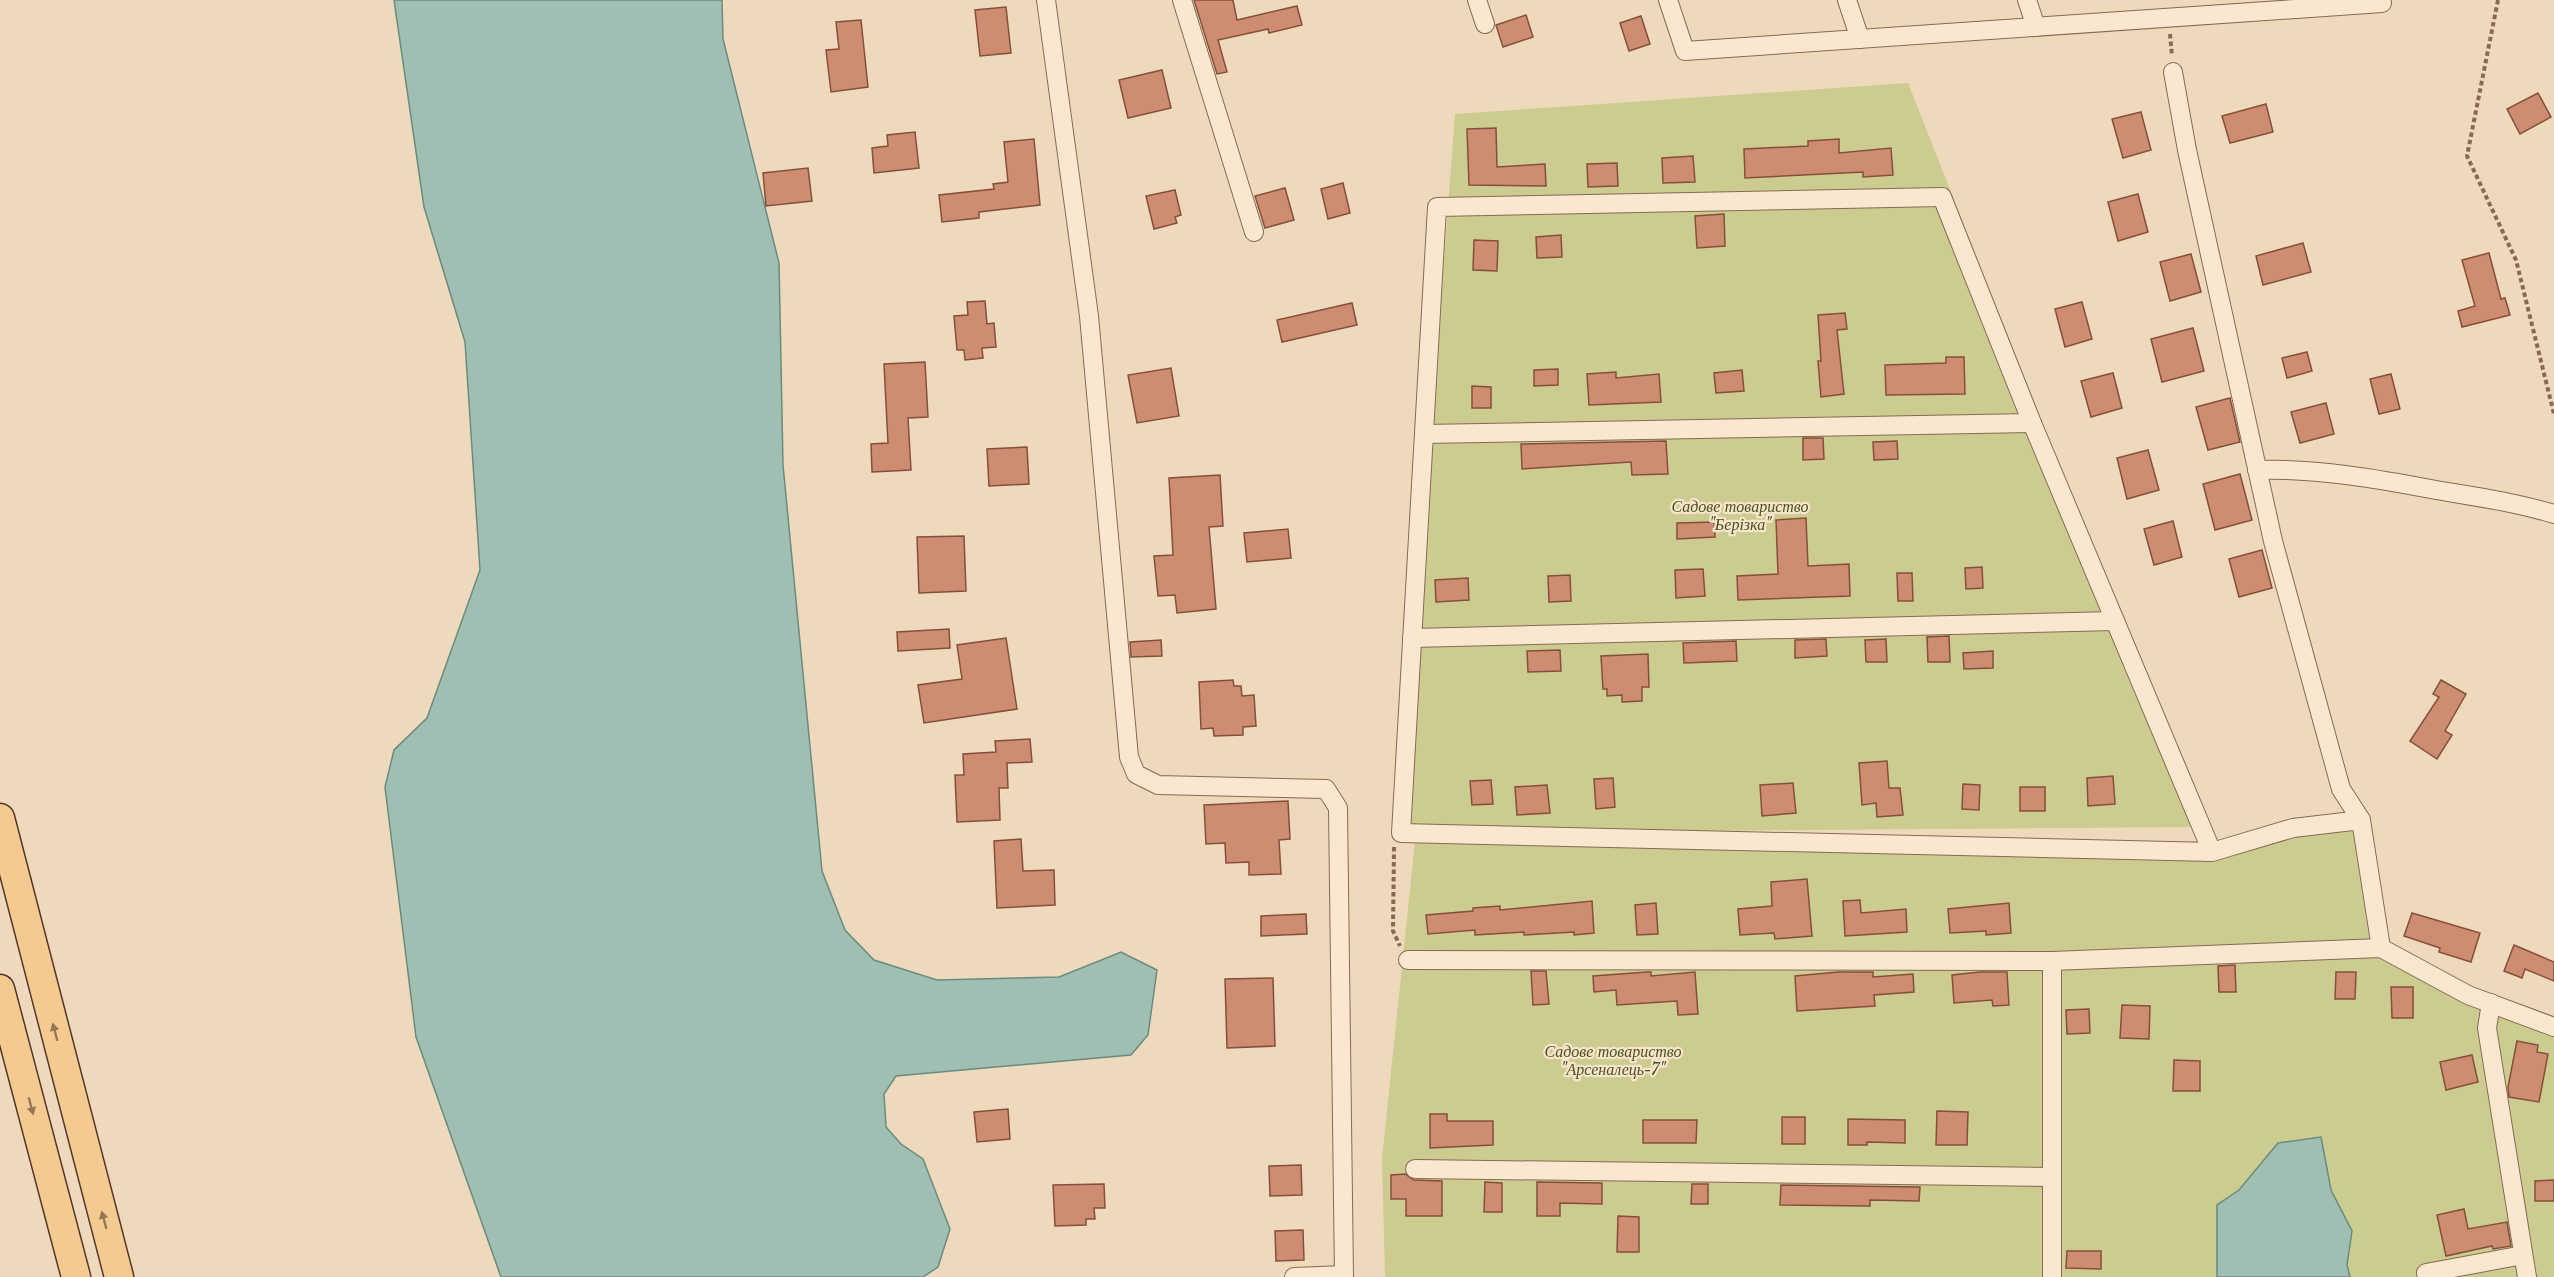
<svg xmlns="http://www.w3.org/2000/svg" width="2554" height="1277" viewBox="0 0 2554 1277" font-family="'Libre Baskerville',serif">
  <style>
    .green { fill: #cccc90 }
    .water { fill: #a0bfb2; stroke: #688c7f; stroke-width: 1.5 }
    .building { fill: #ce8c70; stroke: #85503b; stroke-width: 1.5 }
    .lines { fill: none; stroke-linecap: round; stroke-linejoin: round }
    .minor-casing { stroke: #866a55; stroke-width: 20 }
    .primary-casing { stroke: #53382a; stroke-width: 31 }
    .path { stroke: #866a55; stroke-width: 4; stroke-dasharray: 4.5 3; stroke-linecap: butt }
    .minor { stroke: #f9e8cf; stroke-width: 18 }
    .primary { stroke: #f4ca91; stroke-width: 28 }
    .oneway { fill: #947756 }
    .labels { text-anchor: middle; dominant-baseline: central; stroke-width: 4.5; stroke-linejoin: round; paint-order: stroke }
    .park-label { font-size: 16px; font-style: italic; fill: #4b5121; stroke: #f6e5cb }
  </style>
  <rect width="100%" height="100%" fill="#eed9bc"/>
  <g class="green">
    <polygon points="1908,83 2202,827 1401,833 1455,114"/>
    <polygon points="2361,820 2381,948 2554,1022 2554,1277 1385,1277 1382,1159 1415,841 2212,852"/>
  </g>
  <g class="water">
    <polygon points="394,0 722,0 723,39 779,263 783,465 822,871 845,930 874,960 937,980 1059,977 1121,952 1157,970 1148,1035 1131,1055 896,1076 884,1094 886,1127 901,1144 923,1159 950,1229 938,1267 923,1277 501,1277 416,1037 385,787 394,750 427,718 480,570 465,342 424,207"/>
    <polygon points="2321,1137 2331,1190 2352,1231 2347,1265 2350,1277 2217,1277 2217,1205 2239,1190 2278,1143"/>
  </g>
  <g class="building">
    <polygon points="1194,0 1233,0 1237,20 1297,6 1302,25 1269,33 1268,29 1218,40 1227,72 1217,74"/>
    <polygon points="1006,7 1011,53 980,56 975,10"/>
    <polygon points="1526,15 1533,37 1503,47 1496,25"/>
    <polygon points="1641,16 1650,44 1629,51 1620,23"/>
    <polygon points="861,20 868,87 831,92 826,50 839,49 836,22"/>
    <polygon points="1162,70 1171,108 1128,118 1119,80"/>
    <polygon points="2538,93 2551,117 2520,134 2507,109"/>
    <polygon points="2266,104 2273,132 2230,143 2222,116"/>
    <polygon points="2141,112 2151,150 2123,158 2112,119"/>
    <polygon points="1496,128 1497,167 1545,164 1546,186 1469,185 1467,129"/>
    <polygon points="915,132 919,168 874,173 872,148 888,146 887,135"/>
    <polygon points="1034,139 1040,205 979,212 979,218 942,222 939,195 994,189 993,184 1008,182 1004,142"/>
    <polygon points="1839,139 1839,153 1891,148 1893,175 1863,177 1863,172 1745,178 1744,149 1808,146 1808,141"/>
    <polygon points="1693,156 1695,182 1663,183 1662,158"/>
    <polygon points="1617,163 1618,186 1588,187 1587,164"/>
    <polygon points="808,168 812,201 766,206 763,173"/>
    <polygon points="1343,183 1350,213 1328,219 1321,189"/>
    <polygon points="1285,188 1294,220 1265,228 1255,196"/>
    <polygon points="1175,190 1181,215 1175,217 1177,223 1154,229 1146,196"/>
    <polygon points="2138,194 2148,232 2118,241 2108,202"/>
    <polygon points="1724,214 1725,246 1697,248 1695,216"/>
    <polygon points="1561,235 1562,257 1537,258 1536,237"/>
    <polygon points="1474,240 1498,241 1497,271 1473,270"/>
    <polygon points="2303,243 2311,272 2263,285 2256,256"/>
    <polygon points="2489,253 2501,299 2505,298 2510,315 2462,327 2458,311 2475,306 2462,260"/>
    <polygon points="2191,254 2201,292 2170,301 2160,262"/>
    <polygon points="985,301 987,324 994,323 996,347 982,348 983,358 965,360 964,350 957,350 954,316 968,315 967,302"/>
    <polygon points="2082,302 2092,339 2065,347 2055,309"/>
    <polygon points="1352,303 1357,325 1282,342 1277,320"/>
    <polygon points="1845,313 1847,329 1837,330 1844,394 1821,397 1818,361 1821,361 1818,315"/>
    <polygon points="2193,328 2204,371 2162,382 2151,339"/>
    <polygon points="2307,352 2312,371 2287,378 2282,358"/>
    <polygon points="1946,357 1964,357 1965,394 1886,395 1885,365 1946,363"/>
    <polygon points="925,362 928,417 908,418 911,470 872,472 871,444 888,443 884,364"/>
    <polygon points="1171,368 1179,416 1137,423 1128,375"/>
    <polygon points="1558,369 1558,385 1534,386 1534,370"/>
    <polygon points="1742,370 1744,391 1716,393 1714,373"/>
    <polygon points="1616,372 1616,378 1659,374 1661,402 1589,405 1587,374"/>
    <polygon points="2113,373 2122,408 2091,417 2081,381"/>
    <polygon points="2391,374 2400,409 2379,414 2370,379"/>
    <polygon points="1472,386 1491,387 1491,408 1472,408"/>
    <polygon points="2230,398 2240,442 2208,450 2196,407"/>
    <polygon points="2326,403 2334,434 2300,443 2291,412"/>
    <polygon points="1803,438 1823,438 1824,459 1803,460"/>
    <polygon points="1666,441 1668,474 1632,475 1631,462 1522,469 1521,444"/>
    <polygon points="1897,441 1898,459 1874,460 1873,442"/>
    <polygon points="1027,447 1029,484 989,486 987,449"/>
    <polygon points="2148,450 2159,490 2127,499 2117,458"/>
    <polygon points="2240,474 2252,520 2215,530 2203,484"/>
    <polygon points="1220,475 1223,526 1209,527 1216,609 1177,613 1175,595 1158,596 1154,556 1173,555 1169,478"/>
    <polygon points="1806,518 1808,566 1849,564 1850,596 1738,600 1737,576 1778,574 1776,520"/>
    <polygon points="2173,521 2182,557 2154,565 2144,529"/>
    <polygon points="1714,522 1715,537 1677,539 1677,523"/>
    <polygon points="1288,529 1291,558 1247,562 1244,533"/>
    <polygon points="964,536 966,591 919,593 917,537"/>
    <polygon points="2262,550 2272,588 2239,597 2229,559"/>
    <polygon points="1982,567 1983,588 1966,589 1965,568"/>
    <polygon points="1703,569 1705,596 1676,598 1675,570"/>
    <polygon points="1897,573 1912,573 1913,601 1898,601"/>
    <polygon points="1570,575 1571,601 1549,602 1548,576"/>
    <polygon points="1468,578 1469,600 1436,602 1435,580"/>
    <polygon points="949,629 950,648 898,651 897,632"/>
    <polygon points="1949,636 1950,662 1928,662 1927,637"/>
    <polygon points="1006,638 1017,709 924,723 918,685 962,679 957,645"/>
    <polygon points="1826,639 1827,656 1795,658 1795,640"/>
    <polygon points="1886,639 1887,662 1866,662 1865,640"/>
    <polygon points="1161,640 1162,656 1131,657 1130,642"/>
    <polygon points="1736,641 1737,661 1684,663 1683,643"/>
    <polygon points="1560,650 1561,671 1528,672 1527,651"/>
    <polygon points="1993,651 1993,668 1964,669 1963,653"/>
    <polygon points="1648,654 1649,687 1642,687 1642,701 1622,702 1622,695 1607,696 1607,689 1603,689 1601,656"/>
    <polygon points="1233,680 1234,686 1241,686 1242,696 1254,695 1256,726 1243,727 1243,735 1214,736 1213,728 1201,729 1199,682"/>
    <polygon points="2441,680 2466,694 2445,731 2452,735 2437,759 2410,741 2439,697 2433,694"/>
    <polygon points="1030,739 1032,762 1007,763 1008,788 999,788 1000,820 957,822 955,775 964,775 963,754 996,752 995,741"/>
    <polygon points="1887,761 1889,788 1900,788 1903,815 1877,817 1876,803 1862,805 1859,763"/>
    <polygon points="2113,776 2115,804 2088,806 2087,778"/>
    <polygon points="1613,778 1615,807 1596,809 1594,779"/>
    <polygon points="1491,780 1493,804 1472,805 1470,781"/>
    <polygon points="1793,783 1796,813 1762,816 1760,785"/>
    <polygon points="1963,784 1980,785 1979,810 1962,809"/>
    <polygon points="1547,785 1550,813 1517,815 1515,787"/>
    <rect x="2020" y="787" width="25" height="24"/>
    <polygon points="1288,801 1290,839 1279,840 1281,874 1249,875 1249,862 1226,863 1225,843 1206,844 1204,805"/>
    <polygon points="1021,839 1023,871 1054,870 1055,905 997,908 994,841"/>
    <polygon points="1807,879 1812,936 1775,939 1774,933 1740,935 1738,909 1772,906 1771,882"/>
    <polygon points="1860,900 1861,913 1906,909 1907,932 1845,936 1843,901"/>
    <polygon points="1592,901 1594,933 1574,935 1574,932 1524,935 1524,932 1475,935 1475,930 1428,934 1426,915 1473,911 1473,908 1500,906 1500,910"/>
    <polygon points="1656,903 1658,934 1637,935 1635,905"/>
    <polygon points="2009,903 2011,933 1986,935 1986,931 1950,933 1948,909"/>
    <polygon points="2412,913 2480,933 2471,962 2439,952 2440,948 2404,936"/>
    <polygon points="1306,914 1307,934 1261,936 1261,916"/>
    <polygon points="2514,945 2554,962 2554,981 2525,969 2522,978 2504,971"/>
    <polygon points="2235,965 2236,992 2219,992 2218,966"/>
    <polygon points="1531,971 1546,971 1549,1004 1533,1005"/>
    <polygon points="1647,972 1651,972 1651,976 1695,972 1698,1014 1678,1015 1677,1001 1617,1005 1616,990 1594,992 1593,976"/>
    <polygon points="1838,972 1873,972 1873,977 1913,974 1914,992 1874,995 1875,1006 1797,1011 1795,976"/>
    <polygon points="1980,972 2007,972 2009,1005 1993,1006 1992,1000 1954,1003 1952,975"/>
    <polygon points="2336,972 2356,972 2355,999 2335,999"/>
    <polygon points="1273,978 1275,1046 1227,1048 1225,979"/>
    <polygon points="2391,987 2413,987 2413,1018 2392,1018"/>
    <polygon points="2122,1005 2150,1006 2149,1039 2120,1038"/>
    <polygon points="2089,1009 2090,1033 2067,1034 2066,1010"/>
    <polygon points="2517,1041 2538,1045 2537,1052 2548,1054 2539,1102 2509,1097 2508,1087"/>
    <polygon points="2472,1055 2478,1082 2446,1090 2440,1062"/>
    <polygon points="2174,1060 2200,1061 2200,1091 2173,1091"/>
    <polygon points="1008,1109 1010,1139 977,1142 974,1112"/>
    <polygon points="1937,1111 1968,1112 1967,1145 1936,1145"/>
    <polygon points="1430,1114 1447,1114 1447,1121 1493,1121 1493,1145 1430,1148"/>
    <rect x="1782" y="1117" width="23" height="27"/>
    <polygon points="1848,1119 1905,1120 1905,1143 1867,1142 1867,1145 1848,1145"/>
    <polygon points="1643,1120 1697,1120 1696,1143 1643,1143"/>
    <polygon points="1301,1165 1302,1195 1270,1196 1269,1166"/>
    <polygon points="1405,1174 1414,1180 1442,1181 1442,1216 1406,1216 1406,1199 1391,1199 1391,1175"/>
    <polygon points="2554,1180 2554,1201 2535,1201 2535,1181"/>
    <polygon points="1485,1182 1502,1183 1502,1212 1484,1212"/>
    <polygon points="1537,1182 1602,1183 1602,1204 1560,1203 1560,1216 1537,1216"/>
    <polygon points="1104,1184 1105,1208 1094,1208 1095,1219 1086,1219 1086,1225 1055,1226 1053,1185"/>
    <polygon points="1692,1184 1708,1184 1708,1204 1691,1204"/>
    <polygon points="1781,1185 1920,1187 1919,1201 1870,1200 1870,1206 1780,1205"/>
    <polygon points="2464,1209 2468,1229 2507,1222 2511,1246 2493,1249 2492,1246 2446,1256 2437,1215"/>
    <polygon points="1618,1216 1639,1217 1639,1252 1617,1252"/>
    <polygon points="1303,1230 1304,1260 1276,1261 1275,1231"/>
    <polygon points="2067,1251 2101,1251 2101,1269 2066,1268"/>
  </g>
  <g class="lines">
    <g class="minor-casing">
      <g id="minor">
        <polyline points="1046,0 1089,316 1129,757 1136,774 1158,785 1326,789 1338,808 1344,1277"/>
        <polyline points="1182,0 1254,232"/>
        <polyline points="1477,0 1485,24"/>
        <polyline points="1668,0 1685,51 2382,3 2381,0"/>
        <polyline points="1847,0 1860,39"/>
        <polyline points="2027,0 2036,27"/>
        <polyline points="2173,72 2187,150 2273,541 2341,789 2361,820"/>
        <polyline points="1424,434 2032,423"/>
        <path d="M2257,470c59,-2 121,9 179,20 40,7 79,12 118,24"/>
        <polyline points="1412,638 2115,621"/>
        <polyline points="2212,852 2032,423 1942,197 1437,207 1401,833 2212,852 2293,828 2361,820 2381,948"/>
        <polyline points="1408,960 2052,961 2381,948 2468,995 2554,1027"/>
        <polyline points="2052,961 2052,1277"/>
        <polyline points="2491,1003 2487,1028 2527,1277"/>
        <polyline points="1415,1169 2052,1177"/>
        <polyline points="2426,1273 2523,1255"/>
        <polyline points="1294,1277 1344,1275"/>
      </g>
    </g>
    <g class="primary-casing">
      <g id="primary">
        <polyline points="0,818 119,1277"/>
        <polyline points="0,989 76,1277"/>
      </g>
    </g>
    <g class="path">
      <polyline points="2498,0 2467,156 2516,260 2554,414"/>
      <polyline points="2170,34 2172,56"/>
      <polyline points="1394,847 1393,931 1400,946"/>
    </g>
    <use href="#minor" class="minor"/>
    <use href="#primary" class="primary"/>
  </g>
  <defs><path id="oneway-solid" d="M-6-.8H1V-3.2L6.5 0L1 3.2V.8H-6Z" transform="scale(1.5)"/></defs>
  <g class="oneway">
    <use href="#oneway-solid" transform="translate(55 1032) rotate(-105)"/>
    <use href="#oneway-solid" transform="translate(31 1106) rotate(75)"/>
    <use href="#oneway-solid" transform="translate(104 1220) rotate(-105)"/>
  </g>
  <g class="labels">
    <g class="park-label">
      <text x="1740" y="506">Садове товариство<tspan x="1740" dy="18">"Берізка"</tspan></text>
      <text x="1613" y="1051">Садове товариство<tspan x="1613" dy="18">"Арсеналець-7"</tspan></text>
    </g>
  </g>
</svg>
